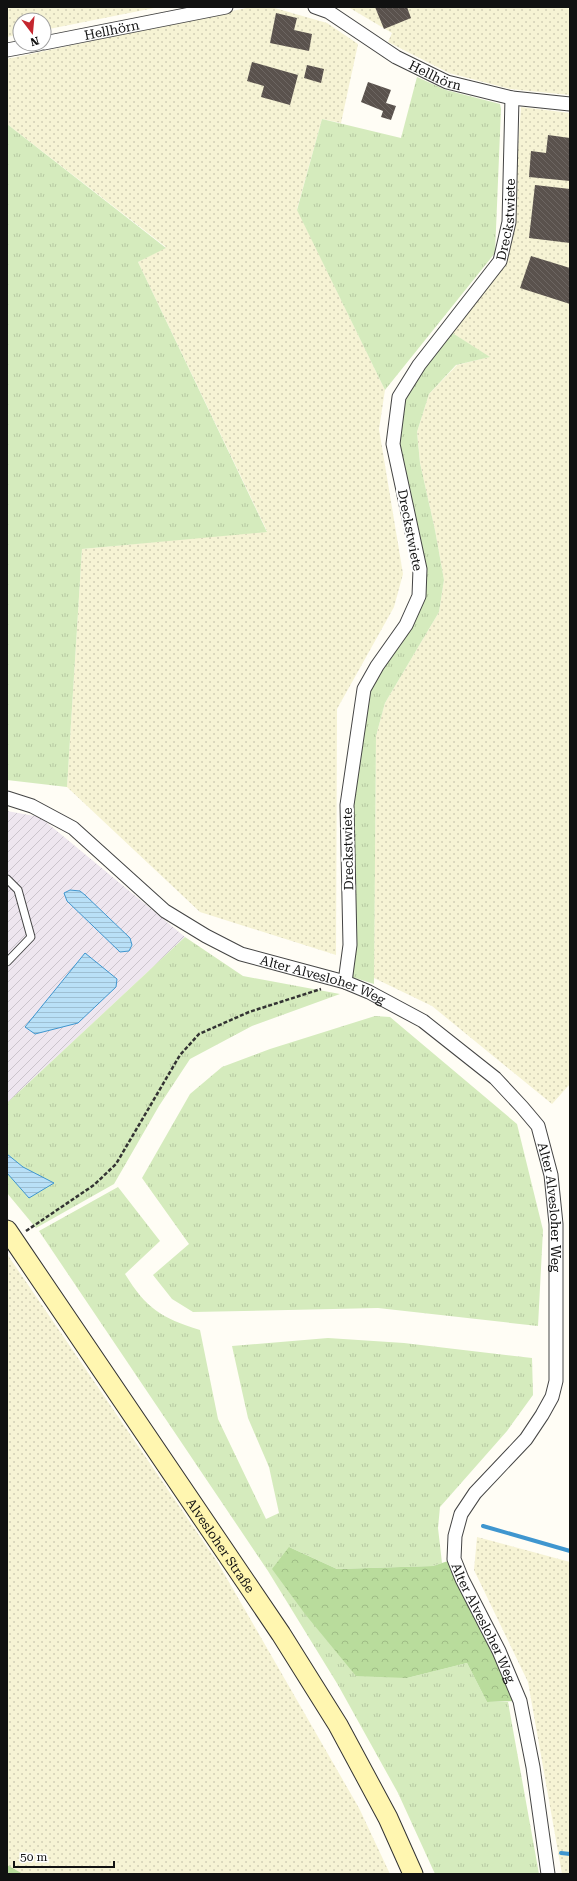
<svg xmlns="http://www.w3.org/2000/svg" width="577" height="1881" viewBox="0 0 577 1881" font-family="'Roboto Serif',serif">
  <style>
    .industrial { fill: url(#industrial-furrows) }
    .farmland { fill: url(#farmland-dots) }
    .grass { fill: url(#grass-tufts) }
    .forest { fill: url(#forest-crowns) }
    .water { fill: url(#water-rules); stroke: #3f96cf }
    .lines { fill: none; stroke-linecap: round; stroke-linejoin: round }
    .stream { stroke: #3f96cf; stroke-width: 4 }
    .building { fill: url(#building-back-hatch) }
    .service-casing { stroke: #444; stroke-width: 9 }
    .minor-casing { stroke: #444; stroke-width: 15 }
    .secondary-casing { stroke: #333; stroke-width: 21 }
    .path { stroke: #333; stroke-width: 2.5; stroke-dasharray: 4 2; stroke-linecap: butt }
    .service { stroke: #fff; stroke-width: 7 }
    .minor { stroke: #fff; stroke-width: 13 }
    .secondary { stroke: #fff6b0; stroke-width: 19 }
    .labels { text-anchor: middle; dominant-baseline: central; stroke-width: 4; stroke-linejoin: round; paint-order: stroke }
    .street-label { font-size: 13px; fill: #111; stroke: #fff }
  </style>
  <defs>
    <pattern id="industrial-furrows" width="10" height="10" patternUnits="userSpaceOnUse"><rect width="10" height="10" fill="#eee6ef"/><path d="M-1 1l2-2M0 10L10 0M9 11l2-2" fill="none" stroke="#cbc4cc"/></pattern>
    <pattern id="farmland-dots" width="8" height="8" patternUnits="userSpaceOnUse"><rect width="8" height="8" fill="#f6f3d4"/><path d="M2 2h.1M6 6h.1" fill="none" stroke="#d2cfb5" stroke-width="1.8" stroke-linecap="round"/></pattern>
    <pattern id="grass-tufts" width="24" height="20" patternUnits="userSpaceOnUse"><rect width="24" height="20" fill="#d5ebbd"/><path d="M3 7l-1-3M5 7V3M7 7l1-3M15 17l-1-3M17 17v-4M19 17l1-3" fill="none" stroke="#b6c8a1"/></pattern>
    <pattern id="forest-crowns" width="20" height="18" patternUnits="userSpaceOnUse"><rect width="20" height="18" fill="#b9dc9c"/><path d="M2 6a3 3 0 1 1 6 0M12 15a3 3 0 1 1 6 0" fill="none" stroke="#9ebc85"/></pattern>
    <pattern id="water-rules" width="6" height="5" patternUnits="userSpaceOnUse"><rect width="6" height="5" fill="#b9e0f7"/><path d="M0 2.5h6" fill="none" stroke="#9ebfd3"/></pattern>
    <pattern id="building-back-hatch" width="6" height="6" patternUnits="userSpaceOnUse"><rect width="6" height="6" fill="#5a524d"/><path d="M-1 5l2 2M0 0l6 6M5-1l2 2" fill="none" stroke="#6d6662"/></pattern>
  </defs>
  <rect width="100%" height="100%" fill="#fffdf5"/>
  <polygon class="industrial" points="7,811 40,817 185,937 7,1103"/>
  <g class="farmland">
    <polygon points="7,7 159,7 44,30 44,20 20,20 20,34 7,37"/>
    <polygon points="251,7 271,7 327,23 358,44 341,123 322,119 297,209 385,390 379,429 403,574 394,607 337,709 336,955 200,912 67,787 82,549 267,531 138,262 166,247 7,124 7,59"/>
    <polygon points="348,7 570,7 570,95 510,89 449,73 388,42 392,33"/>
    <polygon points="521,107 570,113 570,1084 552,1104 432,1006 374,978 376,736 385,703 439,612 444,580 435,530 420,463 417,432 429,394 457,365 489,357 451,332 494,274 514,203"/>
    <polygon points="7,1254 218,1563 359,1808 390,1874 7,1874"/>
    <polygon points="477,1537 570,1562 570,1874 562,1874 528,1682 474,1570"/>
  </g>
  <g class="grass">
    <polygon points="417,77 446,90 500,104 501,109 495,253 385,390 297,210 322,119 401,138"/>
    <polygon points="7,124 166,248 138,262 267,532 82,549 67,787 7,780"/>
    <polygon points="451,332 490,357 456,365 429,394 417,432 420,463 435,530 444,580 439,612 385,703 376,736 374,984 349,976 350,806 366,691 422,595 395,441 395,412 415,374"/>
    <polygon points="185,937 243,976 340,994 252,1026 190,1059 159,1106 114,1184 36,1228 7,1193 7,1103"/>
    <polygon points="375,1016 390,1017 517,1124 543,1230 538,1326 378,1308 193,1312 172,1299 153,1275 189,1244 142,1178 190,1094 222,1067 270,1049"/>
    <path d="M118,1187l42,54 -35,33c21,34 36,44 75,56l18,89 48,100 13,-6 -10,-46 -21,-49 -16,-72 96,-8 76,5 128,15 1,37 -26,36 -67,76 -2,21 4,35 -9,3 -96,3 -48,-22 118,131 60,-15 20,39h21l31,172h-104l-37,-81 -60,-108 -70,-114 -229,-340z"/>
  </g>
  <g class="forest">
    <polygon points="289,1547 337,1569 433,1566 454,1559 520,1701 487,1702 467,1663 407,1678 356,1676 305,1614 272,1569"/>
    <polygon points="7,1865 23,1874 7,1874"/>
  </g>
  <g class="water">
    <polygon points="70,890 80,891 85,895 130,938 132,945 129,951 120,952 67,901 64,893"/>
    <polygon points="85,953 117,979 116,987 78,1023 35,1034 25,1027"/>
    <polygon points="7,1154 23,1167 54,1183 29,1198 7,1173"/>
  </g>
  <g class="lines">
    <g class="stream">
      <polyline points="483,1526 570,1551"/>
      <polyline points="561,1853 570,1854"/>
    </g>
  </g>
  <g class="building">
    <polygon points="375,7 407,7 411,18 384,29"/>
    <polygon points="276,13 297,18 294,30 312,34 309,51 270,43"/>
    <polygon points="252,62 298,75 290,105 261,97 264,86 247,81"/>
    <polygon points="307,65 324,69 321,83 304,78"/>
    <polygon points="368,82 391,90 386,103 396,106 391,120 381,117 383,111 361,102"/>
    <polygon points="548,135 570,138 570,181 529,177 531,151 546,153"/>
    <polygon points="535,185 570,189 570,243 529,238"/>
    <polygon points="531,256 570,268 570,304 520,288"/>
  </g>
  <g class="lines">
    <g class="service-casing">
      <polyline id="service" points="7,879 18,890 31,937 7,962"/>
    </g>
    <g class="minor-casing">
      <g id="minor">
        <path id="s1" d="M315,7l14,5 67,45 51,25 65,16 58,6"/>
        <path id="s2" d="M44,43l182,-36"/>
        <polyline points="7,50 39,44"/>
        <path id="s3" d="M7,798l25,8 41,22 92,83 41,25 35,18 104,28 24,10 54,29 72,57 27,29 16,19 13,49 5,49v157l-4,16 -10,18 -16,24 -51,54 -14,21 -6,22 -1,23 8,20 37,72 21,50 13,66 15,107"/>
        <path id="s4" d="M345,982l5,-37 -3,-140 17,-116 13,-23 29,-41 13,-29 1,-27 -27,-125 6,-47 20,-32 81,-104 9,-39 3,-124"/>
      </g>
    </g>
    <g class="secondary-casing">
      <g id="secondary">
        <path id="s5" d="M7,1230l274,404 57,91 50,93 25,56"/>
      </g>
    </g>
    <polyline class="path" points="26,1231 94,1185 116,1164 180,1055 199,1034 249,1012 321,989"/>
    <use href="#service" class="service"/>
    <use href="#minor" class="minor"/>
    <use href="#secondary" class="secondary"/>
  </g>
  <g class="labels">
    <g class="street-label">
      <text stroke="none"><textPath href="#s2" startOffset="69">Hellhörn</textPath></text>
      <text stroke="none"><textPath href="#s1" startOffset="139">Hellhörn</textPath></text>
      <text stroke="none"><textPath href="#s4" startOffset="817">Dreckstwiete</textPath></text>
      <text transform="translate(410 530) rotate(79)">Dreckstwiete</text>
      <text transform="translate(348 849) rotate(-91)">Dreckstwiete</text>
      <text stroke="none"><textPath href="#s3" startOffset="370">Alter Alvesloher Weg</textPath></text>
      <text stroke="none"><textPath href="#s3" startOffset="718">Alter Alvesloher Weg</textPath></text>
      <text stroke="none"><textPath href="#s5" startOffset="381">Alvesloher Straße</textPath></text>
      <text stroke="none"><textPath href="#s3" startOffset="1174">Alter Alvesloher Weg</textPath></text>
    </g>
  </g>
  <rect width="577" height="1881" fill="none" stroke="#111111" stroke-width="16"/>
  <g transform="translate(32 32) rotate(164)"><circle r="19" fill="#ffffff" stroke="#a0a0a0"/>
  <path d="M0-3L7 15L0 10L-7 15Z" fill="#c4262e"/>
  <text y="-6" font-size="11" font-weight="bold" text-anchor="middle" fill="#111111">N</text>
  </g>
  <path d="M14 1861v6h100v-6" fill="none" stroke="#111111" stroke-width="2"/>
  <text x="20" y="1861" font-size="12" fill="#111111" stroke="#ffffff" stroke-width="3" paint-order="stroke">50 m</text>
</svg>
